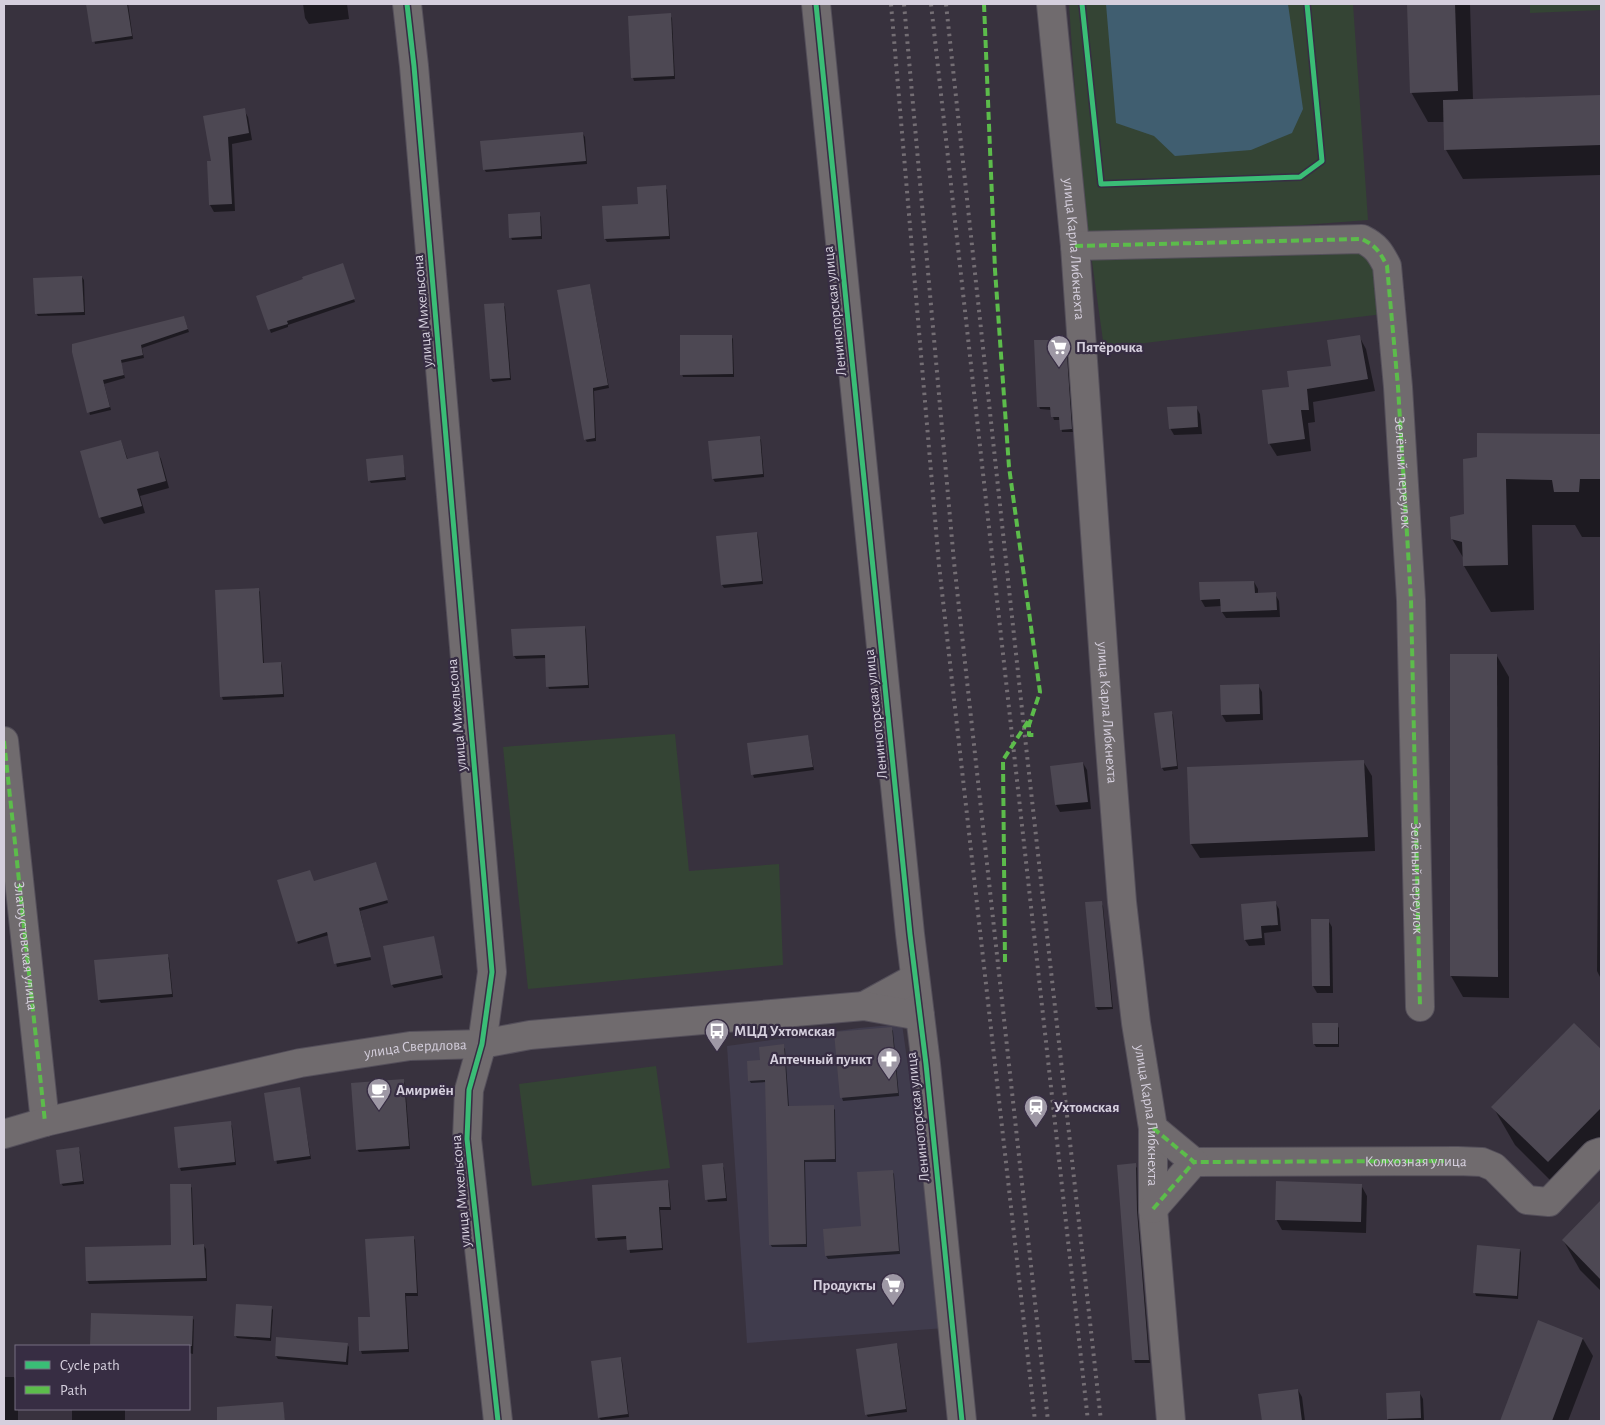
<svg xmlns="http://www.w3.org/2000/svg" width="1605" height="1425" viewBox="0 0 1605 1425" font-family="'Alegreya Sans',sans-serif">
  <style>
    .commercial { fill: #403c4d }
    .green { fill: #344434 }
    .water { fill: #405e70 }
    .shadow { fill: #0007 }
    .building { fill: #4d4853 }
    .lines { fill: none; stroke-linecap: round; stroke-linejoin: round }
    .minor-casing { stroke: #544f5a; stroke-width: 30 }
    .minor { stroke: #706b6e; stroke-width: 28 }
    .rail { stroke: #746e74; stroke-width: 4; stroke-dasharray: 2.5 5; stroke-linecap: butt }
    .quiet { stroke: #5cbc4b; stroke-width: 4; stroke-dasharray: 8 4; stroke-linecap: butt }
    .cycleway-casing { stroke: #372d43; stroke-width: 8 }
    .cycleway { stroke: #3abd76; stroke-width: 5 }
    .labels { text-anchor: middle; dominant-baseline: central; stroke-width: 4.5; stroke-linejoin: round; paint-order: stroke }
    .street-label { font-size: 15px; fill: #d5cfdd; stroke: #372d43 }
    .poi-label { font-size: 15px; font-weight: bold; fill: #d5cfdd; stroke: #372d43; text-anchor: start }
  </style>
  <rect width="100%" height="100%" fill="#38323e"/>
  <polygon class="commercial" points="902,1024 945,1328 747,1343 727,1046 859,1028"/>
  <g class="green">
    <polygon points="1069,4 1353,4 1368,220 1085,242"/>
    <polygon points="1530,4 1601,4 1601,10 1530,13"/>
    <polygon points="1364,247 1377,278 1383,314 1104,348 1091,254"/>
    <polygon points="675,734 689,871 779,864 783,965 528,989 503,747"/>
    <polygon points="656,1066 670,1168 532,1186 519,1084"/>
  </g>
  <polygon class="water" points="1106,4 1288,4 1303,109 1292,133 1251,150 1175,156 1154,136 1116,123"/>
  <g class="shadow">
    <polygon points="87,4 128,4 133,39 95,44"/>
    <polygon points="303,4 347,4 349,19 309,24 305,18"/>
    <polygon points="1408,4 1470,4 1473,100 1601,96 1601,175 1463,179 1446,150 1445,122 1428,122 1411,92"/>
    <polygon points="670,15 672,18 675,79 634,81 633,78"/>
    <polygon points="244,110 248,117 252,140 232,144 235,211 214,212 210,205 212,162"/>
    <polygon points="583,134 585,137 587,164 486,172 484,169"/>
    <polygon points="665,187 667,190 670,239 607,242 605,239 639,205"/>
    <polygon points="539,214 541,217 542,239 512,240 511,237"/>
    <polygon points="344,268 355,302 288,325 288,327 271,333 257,297"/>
    <polygon points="82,277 84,280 85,315 38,316 36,313"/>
    <polygon points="590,285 609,388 594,391 596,441 587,442 585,439"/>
    <polygon points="503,304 505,307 511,380 493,382 491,379"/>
    <polygon points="184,317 189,332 142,348 144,358 121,363 125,378 104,384 111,410 90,415 73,352"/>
    <polygon points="731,336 733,339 734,377 683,377 682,374"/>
    <polygon points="1359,336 1366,349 1375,391 1313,402 1315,422 1308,423 1311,451 1277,456 1269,443 1291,388 1333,367"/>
    <polygon points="1065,341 1067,344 1073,432 1062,432 1060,420 1054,420 1051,410 1040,409 1039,406"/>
    <polygon points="1196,407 1200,414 1202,434 1174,435 1170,428"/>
    <polygon points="1479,435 1601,436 1601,537 1582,537 1575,525 1532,525 1534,610 1491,612 1464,566 1464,559 1452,539 1465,515 1479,458"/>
    <polygon points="759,437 761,440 764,477 715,482 713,479"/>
    <polygon points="121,441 128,460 157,452 161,459 169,488 140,496 145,513 104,524 100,517"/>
    <polygon points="402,456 406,480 371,483 369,480"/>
    <polygon points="757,533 758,536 763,584 724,588 722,585"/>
    <polygon points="1254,582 1258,589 1258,594 1275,594 1279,601 1280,617 1226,618 1222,612 1222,606 1205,607 1201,600"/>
    <polygon points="258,589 260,592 264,664 281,663 282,666 284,697 223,700 222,697"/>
    <polygon points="585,627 586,630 589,688 549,689 548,686 546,658 516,659 514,656"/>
    <polygon points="1600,640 1601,640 1601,979 1597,971"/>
    <polygon points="1497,656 1509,677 1509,998 1463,997 1451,976"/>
    <polygon points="1258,685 1262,692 1263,720 1226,722 1222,715"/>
    <polygon points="1171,712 1173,715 1178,769 1164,771 1162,768"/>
    <polygon points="808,737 814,770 754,778 753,775"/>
    <polygon points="1363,761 1372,776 1375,851 1200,858 1191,844"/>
    <polygon points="1083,763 1087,770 1091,809 1060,812 1056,805"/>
    <polygon points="376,863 388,903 360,911 371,960 337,967 329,935 298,944 297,941 314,882"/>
    <polygon points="1275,902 1279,909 1281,931 1264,933 1265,945 1249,946 1245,940"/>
    <polygon points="1101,903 1103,906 1113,1009 1098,1010 1096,1007"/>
    <polygon points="1328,920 1332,927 1333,993 1317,993 1313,986"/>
    <polygon points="433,938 443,978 394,988 392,985"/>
    <polygon points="167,955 169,958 173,997 101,1003 99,1000"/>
    <polygon points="1574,1024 1601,1051 1601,1168 1570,1200 1515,1145 1493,1107"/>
    <polygon points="1337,1025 1339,1028 1339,1047 1316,1047 1314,1044"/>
    <polygon points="891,1028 893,1031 899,1096 843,1101 842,1098"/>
    <polygon points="783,1046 785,1049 789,1107 833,1107 835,1110 836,1162 805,1162 807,1247 772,1247 770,1244 767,1082 751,1083 749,1080 761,1061"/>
    <polygon points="403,1080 405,1083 410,1149 359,1152 357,1149"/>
    <polygon points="299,1089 311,1159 277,1164 265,1094"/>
    <polygon points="230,1123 232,1126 236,1165 181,1171 180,1168"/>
    <polygon points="78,1149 80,1152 84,1184 63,1186 61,1183"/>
    <polygon points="722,1165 724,1168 727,1201 708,1202 707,1199"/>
    <polygon points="1135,1165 1137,1168 1138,1214 1150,1363 1135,1363 1134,1359"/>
    <polygon points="892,1171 894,1174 900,1254 828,1259 826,1256 862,1227"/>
    <polygon points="668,1182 669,1185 671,1210 660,1210 663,1250 630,1253 628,1239 598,1241 597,1238"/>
    <polygon points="190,1185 192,1188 194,1246 204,1246 206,1249 207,1281 89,1284 87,1280 173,1246"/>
    <polygon points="1361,1185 1367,1196 1366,1233 1282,1230 1276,1219"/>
    <polygon points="1601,1202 1601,1291 1580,1270 1563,1240"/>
    <polygon points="413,1237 415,1240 418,1296 406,1296 409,1352 362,1354 361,1351 371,1318"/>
    <polygon points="1478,1247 1520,1250 1521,1253 1518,1299 1476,1296 1475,1293"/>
    <polygon points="271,1307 273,1310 271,1341 237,1338 235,1335"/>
    <polygon points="92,1314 192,1317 194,1320 193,1354 189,1353 189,1346 91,1346"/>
    <polygon points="1538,1322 1583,1339 1593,1356 1568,1421 1501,1421"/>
    <polygon points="347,1344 349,1347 348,1365 278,1359 276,1356"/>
    <polygon points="897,1345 898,1348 907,1412 868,1417 866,1414"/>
    <polygon points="621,1358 622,1361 629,1417 601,1420 599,1418"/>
    <polygon points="4,1377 14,1377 16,1380 16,1409 18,1409 18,1421 4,1421"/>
    <polygon points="1298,1390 1302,1397 1305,1421 1263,1421 1260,1395"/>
    <polygon points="1419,1392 1423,1399 1424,1421 1389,1421 1388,1419"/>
    <polygon points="282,1404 285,1421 239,1421 238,1407"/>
    <rect x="72" y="1409" width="53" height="12"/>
  </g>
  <g class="building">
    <polygon points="86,4 127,4 132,36 92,42"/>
    <polygon points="1407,4 1455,4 1458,91 1410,93"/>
    <polygon points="671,13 674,76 631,78 628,16"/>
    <polygon points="1601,95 1601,145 1444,150 1443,100"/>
    <polygon points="245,108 249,133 228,137 232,204 209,205 207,161 211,161 203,116"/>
    <polygon points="583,132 586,161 483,170 480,141"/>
    <polygon points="666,185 669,236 604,239 602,206 638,204 637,187"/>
    <polygon points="540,212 541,236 509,238 508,214"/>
    <polygon points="343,263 355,299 287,321 288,324 268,330 256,296 303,279 302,277"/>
    <polygon points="82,276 84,312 35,314 33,278"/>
    <polygon points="590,284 608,385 593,388 595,438 584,440 557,290"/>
    <polygon points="504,303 510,378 490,379 484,304"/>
    <polygon points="184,316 188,329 141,345 143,355 121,360 124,375 103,380 110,407 87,413 72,352 72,344"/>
    <polygon points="680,335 732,335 733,374 680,375"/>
    <polygon points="1360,335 1368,379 1307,389 1309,410 1301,410 1305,439 1268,444 1262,390 1289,387 1287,371 1331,366 1327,340"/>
    <polygon points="1034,340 1066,340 1072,429 1060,430 1059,417 1051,417 1050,407 1037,407"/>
    <polygon points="1197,406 1198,427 1169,429 1167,407"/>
    <polygon points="1477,433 1601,434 1601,479 1580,479 1579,492 1554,492 1552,480 1506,479 1508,565 1463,566 1462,542 1451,539 1450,517 1464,514 1463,459 1477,457"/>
    <polygon points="760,436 763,474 712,479 708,441"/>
    <polygon points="121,440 127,459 158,451 166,481 137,489 142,506 99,518 80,451"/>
    <polygon points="403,455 405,477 368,481 366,459"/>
    <polygon points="757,532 762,581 721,585 716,536"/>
    <polygon points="1254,581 1255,593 1276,592 1277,610 1221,612 1220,599 1200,600 1199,582"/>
    <polygon points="259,588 263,663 281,662 283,694 220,697 215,590"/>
    <polygon points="585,626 588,685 546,687 545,655 513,656 511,629"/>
    <polygon points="1450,654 1497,654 1498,977 1450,976"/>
    <polygon points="1259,684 1260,714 1221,715 1220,685"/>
    <polygon points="1172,711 1177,766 1161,768 1154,713"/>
    <polygon points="808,735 813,767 751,775 747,743"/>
    <polygon points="1364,760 1368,837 1190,844 1187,767"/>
    <polygon points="1083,762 1088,802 1055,805 1050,766"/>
    <polygon points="376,862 388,900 359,908 371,957 334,964 327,932 296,942 277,880 310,870 314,881"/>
    <polygon points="1102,901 1112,1007 1095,1007 1085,902"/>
    <polygon points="1276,901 1278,925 1261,926 1262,938 1244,940 1241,904"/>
    <polygon points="1311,919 1329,919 1330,986 1312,986"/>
    <polygon points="434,936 442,975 391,985 383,946"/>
    <polygon points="168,954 172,994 98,1000 94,960"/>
    <polygon points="1312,1023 1338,1023 1338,1044 1313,1044"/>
    <polygon points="1574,1023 1601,1049 1601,1108 1548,1162 1491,1107"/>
    <polygon points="892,1027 898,1093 840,1098 834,1032"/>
    <polygon points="784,1044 788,1106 834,1105 835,1159 804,1160 806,1244 769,1245 765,1080 748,1081 747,1061 760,1060 759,1047"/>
    <polygon points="404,1079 409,1146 356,1150 351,1083"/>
    <polygon points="300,1087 310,1156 274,1161 264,1093"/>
    <polygon points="231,1121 235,1162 178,1168 174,1127"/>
    <polygon points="79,1147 83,1181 60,1184 56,1150"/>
    <polygon points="723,1163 726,1198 705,1200 702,1165"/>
    <polygon points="1136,1163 1137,1210 1149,1360 1132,1360 1117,1165"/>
    <polygon points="893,1170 899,1251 825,1256 823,1229 861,1226 857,1172"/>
    <polygon points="668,1180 670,1207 659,1207 662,1248 627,1250 626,1236 595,1238 592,1185"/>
    <polygon points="1276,1181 1362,1184 1361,1222 1275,1220"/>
    <polygon points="170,1184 191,1184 193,1245 204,1244 206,1278 86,1281 85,1247 171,1245"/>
    <polygon points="1601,1200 1601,1280 1562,1240"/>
    <polygon points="414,1236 417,1293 405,1293 408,1349 359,1351 358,1317 370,1317 365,1239"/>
    <polygon points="1477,1245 1520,1249 1517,1296 1473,1293"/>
    <polygon points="236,1304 272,1306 270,1338 234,1336"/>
    <polygon points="91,1313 193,1316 192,1346 90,1346"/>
    <polygon points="1538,1320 1583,1338 1552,1421 1500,1421"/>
    <polygon points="276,1337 348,1343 346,1362 275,1356"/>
    <polygon points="897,1343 906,1409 865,1415 856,1349"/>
    <polygon points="621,1357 628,1414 598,1418 591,1361"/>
    <polygon points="1298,1389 1302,1421 1262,1421 1258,1394"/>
    <polygon points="1420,1391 1421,1418 1387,1419 1386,1393"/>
    <polygon points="283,1402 285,1421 217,1421 217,1407"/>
  </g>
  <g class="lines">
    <g class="minor-casing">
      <g id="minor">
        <polyline points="407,4 414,66 492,972 482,1044 469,1090 467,1139 498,1421"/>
        <polyline points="816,4 910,934 926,1064 962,1421"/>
        <path id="s1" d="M1051,4l24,242 34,488 13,168 14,121 17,105v81l18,212"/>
        <path d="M1075,246l287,-7c14,7 18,13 25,27l11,121 13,213 9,407"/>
        <path id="s2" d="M4,741l41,381"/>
        <polyline points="864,1006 915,978"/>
        <path id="s3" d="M1153,1128l41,34 264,-1 24,1 12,5 33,33 22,2 46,-48 6,-2"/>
        <path id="s4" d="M4,1134l41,-12 255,-59 110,-17 72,-2 48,-9 334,-29 56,10"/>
        <polyline points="1153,1209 1194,1162"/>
      </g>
    </g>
    <use href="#minor" class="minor"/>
    <g class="rail">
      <polyline points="891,4 939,565 1035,1421"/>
      <polyline points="904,4 954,562 1048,1421"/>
      <polyline points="931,4 1088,1421"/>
      <polyline points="946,4 1024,728 1101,1421"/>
    </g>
    <g class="quiet">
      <polyline points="984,4 995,270 1009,467 1040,692 1029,725 1029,735 1034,735"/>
      <path id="s5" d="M1075,246l287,-7c14,7 18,13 25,27l11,121 13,213 9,407"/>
      <polyline points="4,741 45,1122"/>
      <polyline points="1005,962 1003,760 1029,720"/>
      <polyline points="1153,1128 1194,1162 1444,1161"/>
      <polyline points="1153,1209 1194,1162"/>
    </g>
    <g class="cycleway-casing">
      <g id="cycleway">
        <polyline points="407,4 414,66 492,972 482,1044 469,1090 467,1139 498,1421"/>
        <polyline points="816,4 910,934 926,1064 962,1421"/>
        <polyline points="1082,4 1101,184 1300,177 1322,161 1307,4"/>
      </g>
    </g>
    <use href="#cycleway" class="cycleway"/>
  </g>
  <defs>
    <g id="supermarket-pin" transform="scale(1.25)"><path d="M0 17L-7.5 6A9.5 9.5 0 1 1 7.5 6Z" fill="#9e98a5" stroke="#372d43"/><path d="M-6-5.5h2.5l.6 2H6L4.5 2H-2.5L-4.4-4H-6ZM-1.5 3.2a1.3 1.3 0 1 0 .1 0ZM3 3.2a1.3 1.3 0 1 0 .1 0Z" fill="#fff"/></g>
    <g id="bus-pin" transform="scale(1.25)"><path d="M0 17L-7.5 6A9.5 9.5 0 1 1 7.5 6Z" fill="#9e98a5" stroke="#372d43"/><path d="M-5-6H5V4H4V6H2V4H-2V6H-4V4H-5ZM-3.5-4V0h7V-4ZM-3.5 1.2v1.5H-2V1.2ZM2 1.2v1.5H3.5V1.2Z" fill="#fff"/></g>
    <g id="pharmacy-pin" transform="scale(1.25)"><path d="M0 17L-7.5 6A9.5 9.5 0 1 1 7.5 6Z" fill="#9e98a5" stroke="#372d43"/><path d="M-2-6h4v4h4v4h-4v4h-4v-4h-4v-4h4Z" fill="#fff"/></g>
    <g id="cafe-pin" transform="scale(1.25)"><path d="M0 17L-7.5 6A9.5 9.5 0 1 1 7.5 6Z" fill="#9e98a5" stroke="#372d43"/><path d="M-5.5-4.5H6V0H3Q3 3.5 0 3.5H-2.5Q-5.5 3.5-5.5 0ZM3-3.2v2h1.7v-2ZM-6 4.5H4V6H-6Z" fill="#fff"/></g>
    <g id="station-pin" transform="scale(1.25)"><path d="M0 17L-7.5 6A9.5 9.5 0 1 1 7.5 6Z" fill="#9e98a5" stroke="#372d43"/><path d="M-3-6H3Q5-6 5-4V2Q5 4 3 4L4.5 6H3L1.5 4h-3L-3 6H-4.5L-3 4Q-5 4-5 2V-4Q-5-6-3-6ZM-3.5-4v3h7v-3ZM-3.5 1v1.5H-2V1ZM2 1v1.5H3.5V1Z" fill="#fff"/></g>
  </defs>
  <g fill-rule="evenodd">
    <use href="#supermarket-pin" x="1059" y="347"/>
    <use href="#bus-pin" x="717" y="1031"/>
    <use href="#pharmacy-pin" x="889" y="1059"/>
    <use href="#cafe-pin" x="379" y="1090"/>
    <use href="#station-pin" x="1036" y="1107"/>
    <use href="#supermarket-pin" x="893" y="1285"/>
  </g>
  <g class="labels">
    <g class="street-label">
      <text stroke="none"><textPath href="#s1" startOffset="246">улица Карла Либкнехта</textPath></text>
      <text transform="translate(423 311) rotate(-95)">улица Михельсона</text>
      <text transform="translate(835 311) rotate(-96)">Лениногорская улица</text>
      <text stroke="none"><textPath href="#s5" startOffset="532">Зелёный переулок</textPath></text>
      <text stroke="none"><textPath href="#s1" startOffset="711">улица Карла Либкнехта</textPath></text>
      <text transform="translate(876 714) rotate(-96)">Лениногорская улица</text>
      <text transform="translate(457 715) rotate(-95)">улица Михельсона</text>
      <text stroke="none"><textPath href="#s5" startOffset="938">Зелёный переулок</textPath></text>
      <text stroke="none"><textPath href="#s2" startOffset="206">Златоустовская улица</textPath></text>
      <text stroke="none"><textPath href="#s4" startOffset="421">улица Свердлова</textPath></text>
      <text stroke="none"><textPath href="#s1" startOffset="1116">улица Карла Либкнехта</textPath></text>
      <text transform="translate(918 1117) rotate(-96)">Лениногорская улица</text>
      <text stroke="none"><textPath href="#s3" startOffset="275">Колхозная улица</textPath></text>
      <text transform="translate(461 1191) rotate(-95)">улица Михельсона</text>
    </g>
    <g class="poi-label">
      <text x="1076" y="347">Пятёрочка</text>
      <text x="734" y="1031">МЦД Ухтомская</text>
      <text x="872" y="1059" text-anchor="end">Аптечный пункт</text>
      <text x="396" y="1090">Амириён</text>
      <text x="1054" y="1107">Ухтомская</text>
      <text x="876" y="1285" text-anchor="end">Продукты</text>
    </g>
  </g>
  <rect width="1605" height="1425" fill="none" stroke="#d5cfdd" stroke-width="10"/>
  <rect x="15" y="1345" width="175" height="65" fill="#372d43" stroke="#766e81"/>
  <rect x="25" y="1361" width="25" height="8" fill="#3abd76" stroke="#766e81"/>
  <text x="60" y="1370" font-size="15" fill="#d5cfdd">Cycle path</text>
  <rect x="25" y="1386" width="25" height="8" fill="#5cbc4b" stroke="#766e81"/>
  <text x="60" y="1395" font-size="15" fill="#d5cfdd">Path</text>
</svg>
